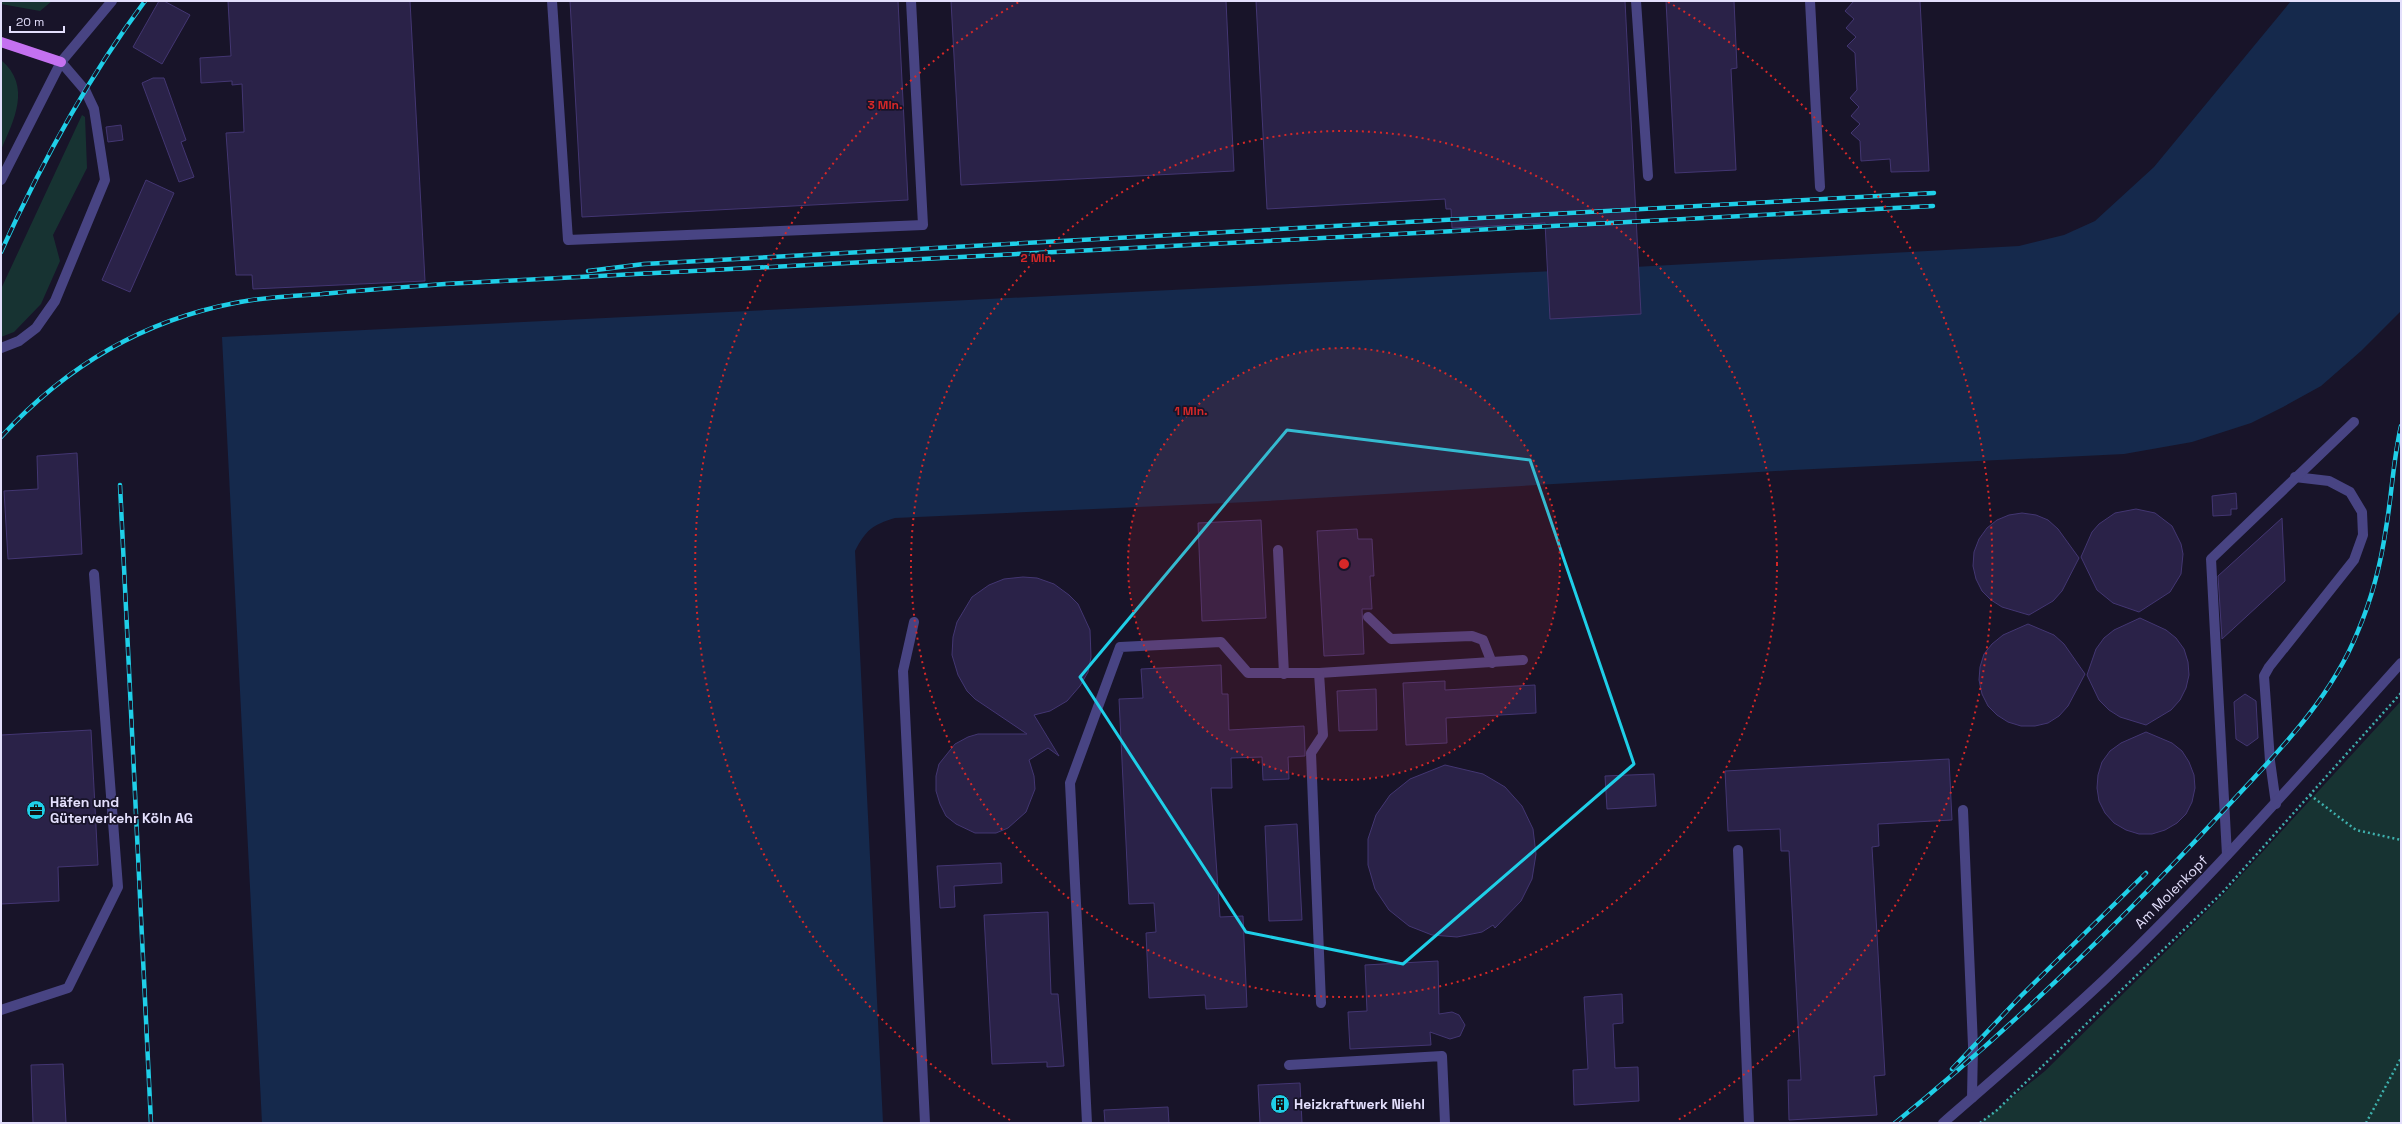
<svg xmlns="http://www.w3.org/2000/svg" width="2402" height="1124" viewBox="0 0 2402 1124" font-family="'Space Grotesk',sans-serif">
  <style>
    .green { fill: #173332 }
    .water { fill: #15294c }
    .building { fill: #2a2248; stroke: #433672 }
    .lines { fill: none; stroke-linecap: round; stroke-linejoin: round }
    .path { stroke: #3eb1ad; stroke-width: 2.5; stroke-dasharray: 2 3; stroke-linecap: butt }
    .minor { stroke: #484483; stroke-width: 10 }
    .major { stroke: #c471f0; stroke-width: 10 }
    .rail-casing { stroke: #1fcfe8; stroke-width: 4.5 }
    .rail { stroke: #181429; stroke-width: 3; stroke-dasharray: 9; stroke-linecap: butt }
    .marked { fill: none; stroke: #1fcfe8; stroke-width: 3; stroke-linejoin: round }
    .ring { fill: none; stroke: #d62828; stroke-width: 2; stroke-dasharray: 2 4 }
    .labels { text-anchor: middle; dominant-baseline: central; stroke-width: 3.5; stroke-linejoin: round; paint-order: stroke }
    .poi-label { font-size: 14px; font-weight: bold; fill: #e3dffc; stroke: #181429; text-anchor: start }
    .street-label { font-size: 14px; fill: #e3dffc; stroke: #181429 }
    .centre { fill: #d62828; stroke: #181429; stroke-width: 2 }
    .ring-label { font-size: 12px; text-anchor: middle; font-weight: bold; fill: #d62828; stroke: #181429; stroke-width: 3.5; stroke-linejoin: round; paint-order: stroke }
  </style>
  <rect width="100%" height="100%" fill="#181429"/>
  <g class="green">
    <polygon points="1,1 52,1 40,11 1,4"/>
    <path d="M1,60c31,26 13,60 0,90z"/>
    <polygon points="82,115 85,117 87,168 53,235 60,261 41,304 14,332 1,337 1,289"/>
    <polygon points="2401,701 2401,1123 1980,1123 2045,1071 2223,895"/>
  </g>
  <path class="water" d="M2291,1h110v310l-40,40 -40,35 -38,21 -32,16 -59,19 -68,12 -331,16 -544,32 -354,16c-23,7 -29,12 -40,33l28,572h-621l-40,-786 1412,-70 385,-21 45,-11 31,-14 59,-54z"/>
  <g class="building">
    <polygon points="159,1 164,1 190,15 162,64 133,47"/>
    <polygon points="228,1 410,1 425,281 253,289 252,275 236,275 226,133 244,132 242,84 232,85 232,81 201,83 200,58 231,56"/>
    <polygon points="570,1 898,1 908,200 582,217"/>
    <polygon points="951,1 1226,1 1234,171 961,185"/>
    <polygon points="1256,1 1625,1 1641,314 1550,319 1545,223 1452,228 1451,209 1446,209 1445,199 1267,209"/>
    <polygon points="1666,1 1734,1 1737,68 1731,69 1736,170 1675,173"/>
    <polygon points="1854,1 1920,1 1929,171 1891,172 1890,159 1861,161 1860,141 1851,133 1860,124 1851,116 1859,107 1850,98 1857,90 1855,53 1847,46 1856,37 1846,28 1854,19 1845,11"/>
    <polygon points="153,78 164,78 186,140 181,142 194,177 179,182 142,83"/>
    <polygon points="121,125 123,140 108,142 106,127"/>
    <polygon points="146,180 174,193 130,292 102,280"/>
    <polygon points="77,453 82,554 8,559 4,491 38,489 37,456"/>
    <polygon points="2236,493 2237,509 2231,509 2231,515 2213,516 2212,496"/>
    <polygon points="2136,509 2155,513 2172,526 2181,544 2183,554 2181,574 2170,592 2139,612 2113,603 2097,590 2081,557 2092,532 2099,524 2115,513"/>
    <polygon points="2022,513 2036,515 2048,520 2058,529 2079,558 2062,591 2053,601 2029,615 2002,607 1991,600 1982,591 1976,579 1973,566 1974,552 1979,539 1987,528 1997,520 2009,515"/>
    <polygon points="2282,518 2285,581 2222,639 2218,576"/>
    <polygon points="1261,520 1266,618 1202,621 1198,523"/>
    <polygon points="1357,529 1358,539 1372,539 1374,576 1370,576 1372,609 1362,609 1364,654 1324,656 1317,531"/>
    <polygon points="1023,577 1037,578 1054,584 1069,595 1078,604 1090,630 1091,657 1088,672 1080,686 1067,701 1050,711 1034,715 1059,756 1048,748 1029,760 1034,776 1035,789 1026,812 1008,828 996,833 975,833 956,824 946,816 940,804 936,791 936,776 939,764 955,744 968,737 978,734 1027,734 975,699 967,691 958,675 952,655 953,637 957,622 972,597 989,585 1004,579"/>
    <polygon points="2140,618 2166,630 2176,638 2184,649 2188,662 2189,675 2186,688 2180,700 2171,710 2146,725 2120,717 2109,710 2099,700 2087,675 2096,649 2104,638 2114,630"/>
    <polygon points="2028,624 2054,635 2064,644 2085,674 2068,706 2059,716 2048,723 2035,726 2021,726 2008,722 1997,715 1988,706 1982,694 1979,680 1980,667 1984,654 1992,644 2003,635"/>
    <polygon points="1221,665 1222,694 1228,694 1229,730 1304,726 1305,750 1305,756 1288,757 1289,779 1263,780 1262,757 1231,758 1232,788 1211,788 1220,917 1243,916 1247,1007 1206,1009 1205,995 1149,998 1146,933 1156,932 1154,903 1129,904 1119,699 1143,698 1141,669"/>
    <polygon points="1445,681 1445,690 1535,685 1536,713 1446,718 1447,743 1406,745 1403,683"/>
    <polygon points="1376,689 1377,730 1339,731 1337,691"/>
    <polygon points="2245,694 2256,701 2258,738 2247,746 2236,739 2234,702"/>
    <polygon points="91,730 98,865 58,867 59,901 1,904 1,735"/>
    <polygon points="2146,732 2172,743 2182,751 2189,762 2194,775 2195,788 2192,802 2186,814 2177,823 2165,830 2152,834 2139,834 2126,830 2114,823 2105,813 2099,801 2097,788 2098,775 2102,762 2110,751 2121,743"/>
    <polygon points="1949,759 1952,820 1878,824 1879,846 1872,847 1885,1075 1874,1076 1877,1115 1789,1120 1788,1080 1801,1080 1789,851 1781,851 1780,829 1728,831 1725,771"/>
    <polygon points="1445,765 1483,774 1505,787 1522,806 1533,829 1536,854 1532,879 1521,901 1495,928 1493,925 1482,932 1457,937 1432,935 1409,926 1389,910 1375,889 1368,865 1368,839 1376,815 1390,795 1410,779"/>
    <polygon points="1654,774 1656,806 1607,809 1605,776"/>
    <polygon points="1297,824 1302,920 1269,921 1265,826"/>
    <polygon points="1001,863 1002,883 954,886 955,907 940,908 937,866"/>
    <polygon points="1048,912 1051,994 1058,994 1064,1066 1047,1067 1047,1062 992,1064 984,915"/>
    <polygon points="1438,961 1439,1014 1452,1012 1459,1015 1465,1025 1460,1036 1450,1039 1430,1032 1431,1045 1350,1049 1348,1012 1367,1011 1365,965"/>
    <polygon points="1622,994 1623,1023 1613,1024 1615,1068 1638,1067 1639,1101 1574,1105 1573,1070 1588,1069 1584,997"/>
    <polygon points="63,1064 66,1123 33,1123 31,1065"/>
    <polygon points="1300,1083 1302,1123 1260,1123 1258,1085"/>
    <polygon points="1168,1107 1169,1123 1105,1123 1104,1110"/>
  </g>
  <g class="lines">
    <g class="path">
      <polyline points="2310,795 2356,830 2401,840"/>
      <polyline points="1980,1123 1996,1111 2222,893 2401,693"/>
      <polyline points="2366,1123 2401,1058"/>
    </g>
    <g class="minor">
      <polyline points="552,1 568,240 923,225 911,1"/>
      <polyline points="1636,1 1648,176"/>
      <polyline points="1810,1 1820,187"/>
      <polyline points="1,180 61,62 112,1"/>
      <polyline points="1,348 19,341 36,328 55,301 105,180 94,109 85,90 61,62"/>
      <polyline points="1278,550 1284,674"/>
      <polyline points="1368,617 1391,639 1472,636 1483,640 1492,663"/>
      <polyline points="914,622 903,671 925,1123"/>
      <polyline points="1319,673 1523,660"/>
      <polyline points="2276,804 2270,761 2264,676 2269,667 2354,560 2363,535 2362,512 2350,492 2329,481 2295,477"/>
      <polyline points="1963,810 1973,1046 1972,1098"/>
      <polyline points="1738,850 1749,1123"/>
      <polyline points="2227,855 2211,559 2354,422"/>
      <polyline points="1,1010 68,988 118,887 94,574"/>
      <polyline points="1289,1065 1442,1056 1445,1123"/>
      <polyline points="1087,1123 1070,783 1120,647 1221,642 1248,673 1319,673 1323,735 1311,753 1321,1003"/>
      <path d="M1943,1123c54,-47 109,-94 161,-143 105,-100 200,-209 297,-317"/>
    </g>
    <polyline class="major" points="1,42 61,62"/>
    <g class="rail-casing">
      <g id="rail">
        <path d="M1,252c40,-88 86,-173 144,-251"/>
        <polyline points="588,271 644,264 1934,193"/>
        <path d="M1,437c64,-70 140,-116 234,-134 28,-6 58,-7 87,-9 41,-4 82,-7 123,-10l1488,-78"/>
        <polyline points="120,485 151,1123"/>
        <polyline points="1952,1069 2021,996 2146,873"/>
        <path d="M1895,1123c118,-96 227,-202 330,-314 50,-54 105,-108 133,-178 14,-33 23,-68 28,-103 6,-34 7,-68 15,-102"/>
      </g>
    </g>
    <use href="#rail" class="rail"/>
  </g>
  <path class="marked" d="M1287,430l243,30 104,304 -231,200 -157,-32 -166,-255z"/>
  <circle cx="1344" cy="564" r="216" fill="#d62828" fill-opacity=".12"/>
  <g class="ring">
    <circle cx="1344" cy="564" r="216"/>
    <circle cx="1344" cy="564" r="433"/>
    <path d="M1010 1120A649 649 0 0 1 1019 2M1668 2A649 649 0 0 1 1678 1120"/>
  </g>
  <defs>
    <g id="office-disc" transform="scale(1)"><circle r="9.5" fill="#1fcfe8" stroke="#181429"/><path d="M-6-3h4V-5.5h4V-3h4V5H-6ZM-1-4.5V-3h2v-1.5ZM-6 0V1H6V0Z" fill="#111"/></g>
    <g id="building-disc" transform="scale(1)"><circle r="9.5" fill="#1fcfe8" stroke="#181429"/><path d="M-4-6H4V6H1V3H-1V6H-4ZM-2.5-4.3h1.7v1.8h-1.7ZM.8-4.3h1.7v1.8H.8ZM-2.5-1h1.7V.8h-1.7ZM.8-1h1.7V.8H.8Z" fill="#111"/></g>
  </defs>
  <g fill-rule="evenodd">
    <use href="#office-disc" x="36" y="810"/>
    <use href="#building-disc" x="1280" y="1104"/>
  </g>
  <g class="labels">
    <g class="poi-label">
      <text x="50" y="802">Häfen und<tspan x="50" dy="16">Güterverkehr Köln AG</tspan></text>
      <text x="1294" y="1104">Heizkraftwerk Niehl</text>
    </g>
    <g class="street-label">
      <text transform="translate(2171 892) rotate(-45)">Am Molenkopf</text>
    </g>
  </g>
  <circle cx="1344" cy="564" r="6" class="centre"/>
  <g class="ring-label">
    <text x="885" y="109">3 Min.</text>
    <text x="1038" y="262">2 Min.</text>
    <text x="1191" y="415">1 Min.</text>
  </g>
  <rect width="2402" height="1124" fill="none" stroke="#e3dffc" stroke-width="4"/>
  <path d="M10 26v6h54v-6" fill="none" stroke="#e3dffc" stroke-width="2"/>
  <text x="16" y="26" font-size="12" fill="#e3dffc" stroke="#181429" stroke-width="3" paint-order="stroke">20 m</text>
</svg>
